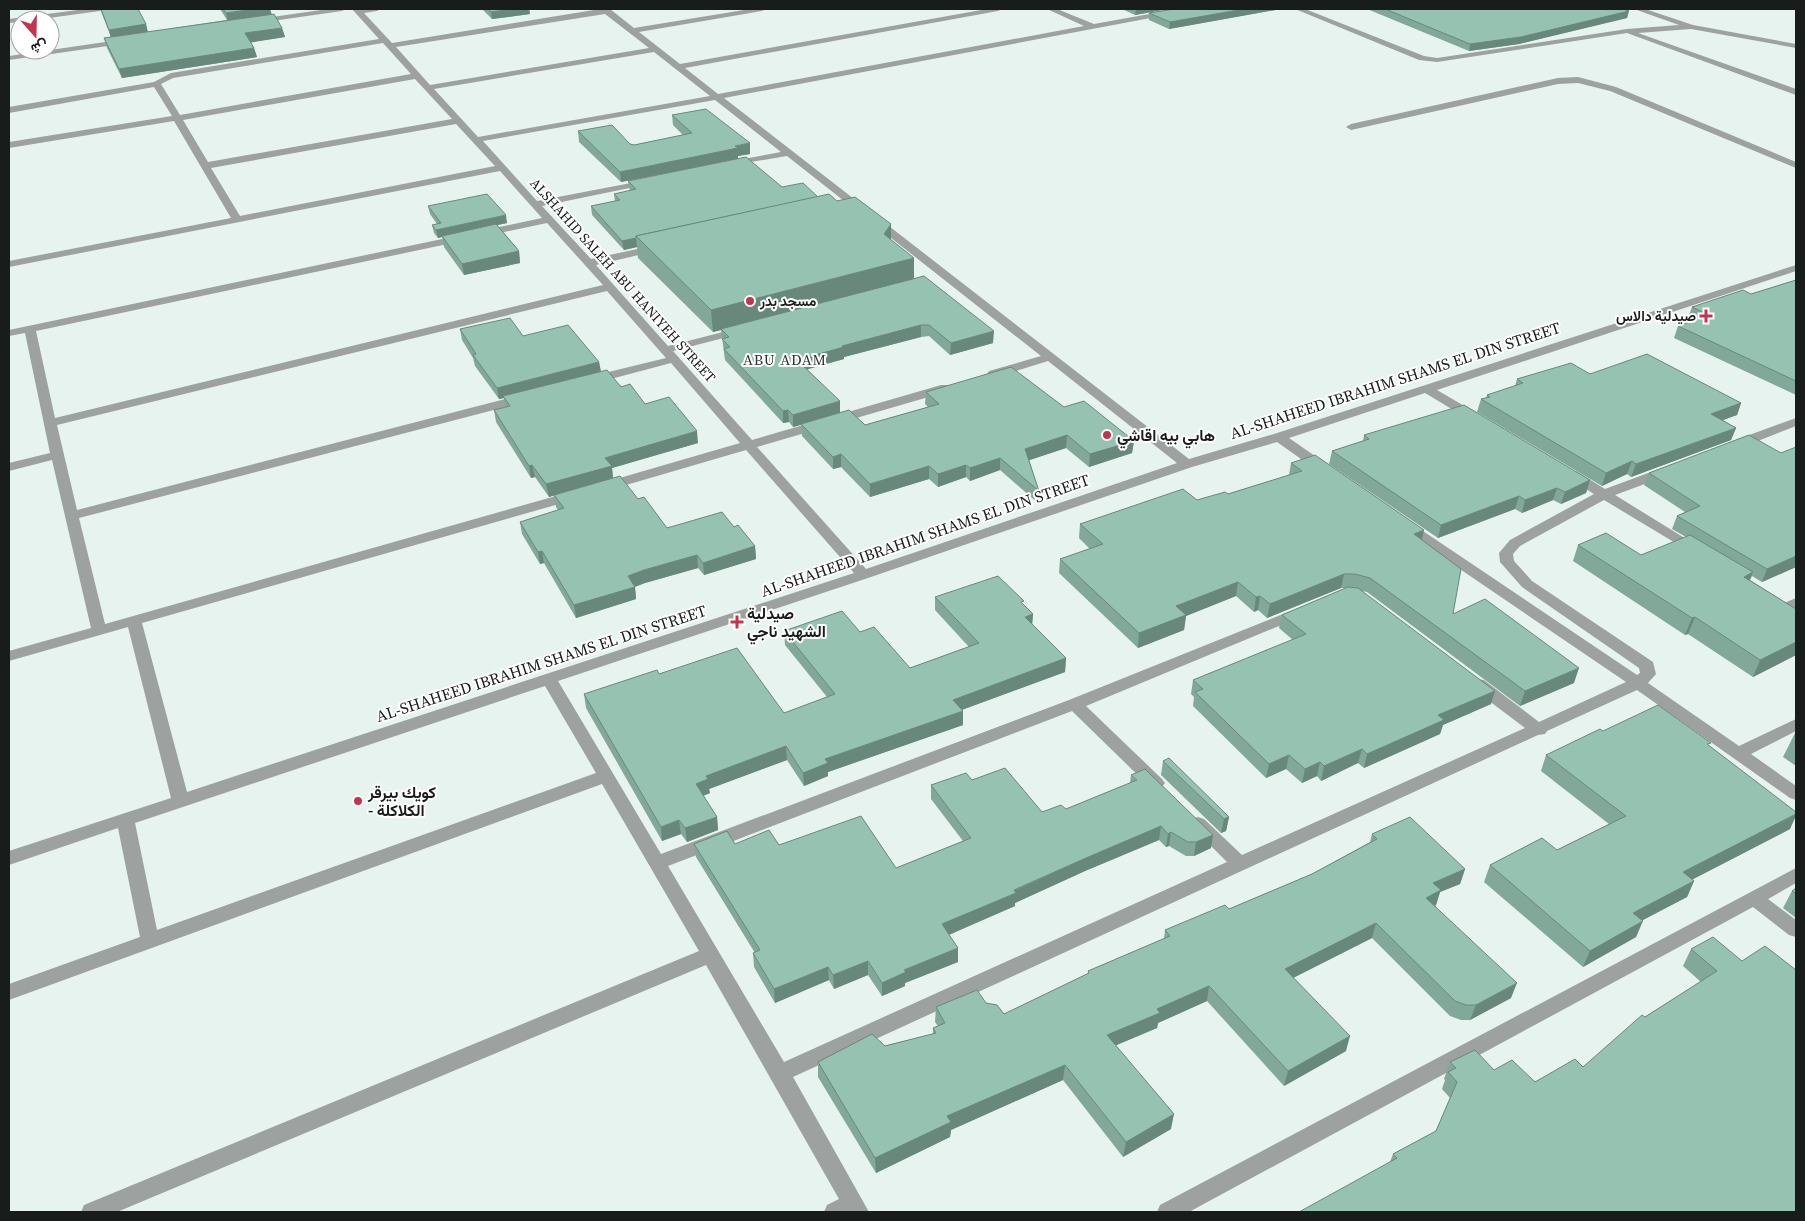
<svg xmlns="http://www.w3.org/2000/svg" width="1805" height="1221" viewBox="0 0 1805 1221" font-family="'Source Serif 4',Vazirmatn,serif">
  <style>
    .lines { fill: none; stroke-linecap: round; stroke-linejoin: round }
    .minor { fill: #9da19f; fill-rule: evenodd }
    .wall { fill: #81a898 }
    .shaded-wall { fill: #69887c }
    .building { fill: #96c3b1; stroke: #69887c }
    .poi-dot { fill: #c43450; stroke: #fff; stroke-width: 2 }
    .labels { text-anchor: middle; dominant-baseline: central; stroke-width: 4; stroke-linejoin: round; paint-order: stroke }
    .far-street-label { font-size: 14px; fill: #181c1a; stroke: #fff }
    .far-poi-label { font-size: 14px; font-weight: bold; fill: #181c1a; stroke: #fff; text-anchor: start }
    .far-neighbourhood-label { font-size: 15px; letter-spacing: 1px; fill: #2b3430; stroke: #fff }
    .street-label { font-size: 16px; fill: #181c1a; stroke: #fff }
    .poi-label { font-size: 16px; font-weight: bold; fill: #181c1a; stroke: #fff; text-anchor: start }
  </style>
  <rect width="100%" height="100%" fill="#e7f3ee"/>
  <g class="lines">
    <g class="minor">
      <polygon points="85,9 104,9 100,11 34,20 20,20 20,22 9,23 9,19"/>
      <polygon points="328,9 346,9 342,11 258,23 254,21 258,19"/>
      <path d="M352,9h29l-4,2 -13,2 28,30 208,-34h10l24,19 116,-19h16l-4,2 -123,21 41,32 307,-55h15l-4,2 -313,57 33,26 366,-68 -37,-17h10l37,15 83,-15h15l-4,2 -464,87 465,361 85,-25 522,-169v6l-359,119 41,24 2,3 -2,3h-8l-45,-27 -136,45 39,27 2,3 -2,3h-10l-41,-29 -85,25 -324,111 -310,103 103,173 408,-154 224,-90h10l3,3 -3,3 -217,90 76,73 3,4 -3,4 -6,2 -6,-2 -78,-76 -404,155 116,196 443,-200 -35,-35 -3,-4 3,-4 6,-2 6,2 38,36 283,-127 -53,-40 -2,-4 2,-4 6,-1 6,1 55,42 87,-40 -225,-153 -2,-3 2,-3h10l226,152 3,-2 -1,-5 -117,-81 -22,-25 -1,-9 11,-13 84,-46 -28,-17 -2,-3 2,-3h10l29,18 54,-20h10l2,3 -2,3 -54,20 89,55 -2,3h-10l-88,-53 -84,46 -7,8 1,7 18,20 121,81 3,12 -8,9 91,63 57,-27v12l-45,23 45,32v14l-6,-2 -153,-108 -90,41 -2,3 -7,1 -745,342 76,135h-45l3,-7 12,-6 -133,-234 -589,247h-36l3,-7 615,-254 -97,-167 -593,216v-16l131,-47 -22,-109 -109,37v-14l162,-53 -43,-171 -119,34v-10l82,-23 -39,-168 -43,11v-8l41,-10 -25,-120 -16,3v-6l533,-112 -42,-47 -491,96v-6l222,-43 -57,-97 -165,27v-6l163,-26 -18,-29 -145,26v-6l145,-25 17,-9 208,-34zM605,14l44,34 -219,37 -34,-38zM383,43l28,31 -231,41 -19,-31 12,-6zM654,52l56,44 -232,41 -44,-48zM415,79l37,40 -244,43 -25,-42zM715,100l66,52 -54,10v4l60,-10 254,200 -52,15 -2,3 2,3h8l51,-16 129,102 -311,106 -109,-122 192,-56 2,-3 -2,-3h-8l-189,55 -79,-89 70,-18 2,-2 -2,-2 -4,-1 -71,18 -72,-81 64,-15 1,-2 -1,-2 -4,-1 -65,14 -49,-53 107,-22 5,-3 -2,-2 -115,22 -54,-60zM456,124l39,42 -255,50 -29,-48zM547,223l56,62 -548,133 -19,-87zM607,291l59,67 -78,19 -2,3 2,3 4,1 79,-21 69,80 -141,41 -2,3 2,3h10l137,-40 108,123 -667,219 -45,-169 438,-125 2,-3 -7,-4 -5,1 -465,132 -26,-106 449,-117 2,-3 -6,-4 -447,116 -20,-85zM545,686l51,87 -439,157 -22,-107z"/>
      <polygon points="1295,9 1305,9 1424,56 1437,58 1627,29 1679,25 1634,9 1645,9 1693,25 1796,44 1796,48 1691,29 1638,33 1796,89 1796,95 1627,33 1437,62 1419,60"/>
      <polygon points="126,39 130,41 129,43 9,60 9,56"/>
      <polygon points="1578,77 1616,87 1796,162 1796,168 1610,91 1578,83 1558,84 1351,130 1346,127 1351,124 1558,78"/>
      <polygon points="1796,418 1796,426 1740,448 1730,448 1729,445 1730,442"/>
      <polygon points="1796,598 1796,608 1789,611 1784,609 1782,606 1784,603"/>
      <polygon points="1796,868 1796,883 1768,899 1796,920 1796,937 1789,935 1753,907 1189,1212 1157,1212 1160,1205"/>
    </g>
  </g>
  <g class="wall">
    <polygon points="100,9 146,24 148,32 227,20 220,9 270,9 271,14 282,28 285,37 251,42 254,48 257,57 122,78 107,48 104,38 111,37"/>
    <polygon points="482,9 529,9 530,14 492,19"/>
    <polygon points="1122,9 1168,9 1135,15"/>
    <polygon points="1174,9 1281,9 1169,29 1149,20 1149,13"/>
    <polygon points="1367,9 1623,9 1629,11 1627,18 1519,44 1469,51"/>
    <polygon points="672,115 750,154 738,156 738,159 621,182 579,142 578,131 634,145 683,135 673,125"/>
    <polygon points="628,181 782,187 837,201 891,240 914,279 993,343 950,355 929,336 921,337 844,357 844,359 807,369 840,412 865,425 928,407 925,404 926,392 1064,407 1134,441 1132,453 1089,467 1066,448 1029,460 1039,491 1038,503 1000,470 970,481 966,477 938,487 929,479 870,497 841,467 833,469 802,436 801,425 793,427 789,422 783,423 725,360 721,330 713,332 638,258 637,247 624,250 592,215 591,206 615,201 614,194 630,191"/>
    <polygon points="428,206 507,223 497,225 519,251 520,263 464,275 444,247 442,237 438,238 434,233 432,225 437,224 430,214"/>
    <polygon points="1796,280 1796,395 1674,338 1678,326 1693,321 1688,318 1692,307 1751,294"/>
    <polygon points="460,329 523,336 599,362 601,371 698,443 612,468 613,478 638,499 667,528 734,527 755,546 756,559 704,575 698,568 645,583 635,587 636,599 576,618 544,563 540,564 522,534 520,522 558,510 556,507 554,495 549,497 535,477 531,478 496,422 494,410 505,407 504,398 499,399 475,366 473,358 462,340"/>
    <polygon points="1590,374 1741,403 1737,415 1723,420 1736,428 1731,440 1631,477 1627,474 1602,486 1477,412 1481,399 1486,398 1487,395 1515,386 1517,379"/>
    <polygon points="1364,435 1590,480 1586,493 1561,504 1553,500 1522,513 1515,509 1438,538 1329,464 1332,451 1363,441"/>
    <polygon points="1291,463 1422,540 1453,614 1574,683 1520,706 1367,592 1362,591 1491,704 1443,725 1440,734 1364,768 1358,763 1321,781 1317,776 1302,783 1286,769 1266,778 1193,706 1194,697 1191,694 1193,680 1293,640 1279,628 1282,615 1346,588 1341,588 1267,618 1258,610 1254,612 1236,596 1186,616 1184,630 1138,648 1059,573 1060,559 1090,549 1079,538 1080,524 1228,494 1289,475"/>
    <polygon points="1649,473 1796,567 1762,582 1752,576 1750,580 1796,609 1796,655 1753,677 1688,634 1685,635 1573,561 1578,545 1641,555 1686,537 1672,529 1677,516 1685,512 1644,485"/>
    <polygon points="935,597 1024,605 1033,614 1032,624 1066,658 1065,672 962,710 963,725 828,772 828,776 804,786 787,760 709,789 710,793 703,796 717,817 718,830 687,842 681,834 662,841 586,708 584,694 659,674 784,713 827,697 785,645 784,631 860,632 910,668 969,647 935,610"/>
    <polygon points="1603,731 1709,746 1790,829 1693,879 1694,881 1687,897 1642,920 1636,937 1583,967 1484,882 1490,865 1557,850 1609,824 1541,771 1546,755"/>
    <polygon points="1796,731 1796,766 1783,757"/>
    <polygon points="1163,761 1229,817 1226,831 1221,833 1161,775"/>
    <polygon points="1131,775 1211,848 1194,856 1186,856 1169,846 1166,847 1159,840 1085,871 1015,903 1015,906 949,934 958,962 905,983 905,986 882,996 868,975 834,989 829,980 775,1003 754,967 753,953 755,953 696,857 694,844 735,844 779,845 896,868 963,841 931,799 931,785 972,780 1042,812 1066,809 1130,783"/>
    <polygon points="1372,834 1465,869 1460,884 1440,892 1436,905 1435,906 1511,998 1470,1020 1461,1020 1450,1016 1372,938 1293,978 1346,1051 1284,1086 1207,1001 1158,1023 1157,1028 1116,1045 1171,1129 1123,1157 1063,1080 951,1130 950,1137 876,1173 818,1077 818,1062 933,1034 933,1028 938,1026 935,1022 936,1007 986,1003 1004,1014 1088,974 1088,971 1164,939 1165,930 1229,909 1312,874 1370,842"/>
    <polygon points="1796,888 1796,918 1783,908 1792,891"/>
    <polygon points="1691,949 1742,961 1796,970 1390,1162 1393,1154 1436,1131 1450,1098 1442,1089 1445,1080 1444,1079 1450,1062 1494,1070 1535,1082 1583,1067 1645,1017 1701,982 1683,966"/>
  </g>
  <g class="shaded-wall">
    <polygon points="254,9 270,9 272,15 228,22 226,13"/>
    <polygon points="513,9 529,9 530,14 492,19 491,12"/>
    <polygon points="1136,9 1168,9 1135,15"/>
    <polygon points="1244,9 1281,9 1169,29 1170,22"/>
    <polygon points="1629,11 1627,18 1519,44 1469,51 1470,44"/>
    <polygon points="146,24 148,34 111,39 109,30"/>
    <polygon points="282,28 285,37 248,43 245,33"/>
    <polygon points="254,48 257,57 122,78 119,69"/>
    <polygon points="750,143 750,154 738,156 738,159 621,182 620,172"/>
    <polygon points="506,215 507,223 443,237 442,236 442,237 438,238 436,230"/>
    <polygon points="891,224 891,245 884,234"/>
    <polygon points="636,238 637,247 624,250 622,241"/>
    <polygon points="519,251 520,263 464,275 462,264"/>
    <polygon points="914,258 914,279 721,329 721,330 713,332 711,310"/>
    <polygon points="921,325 921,337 844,357 844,359 798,372 797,360 842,346"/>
    <polygon points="994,331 993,343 950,355 951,343"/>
    <polygon points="599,362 601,373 503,396 504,398 499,399 497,388"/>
    <polygon points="840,401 840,413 793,427 793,415"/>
    <polygon points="1741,403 1737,415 1706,426 1711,414"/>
    <polygon points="788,410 789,422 783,423 783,411"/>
    <polygon points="1736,428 1731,440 1631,477 1636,464"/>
    <polygon points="697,431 698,443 612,468 613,478 549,497 546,484 605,458"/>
    <polygon points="1067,435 1066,448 1024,462 1025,449"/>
    <polygon points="1134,441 1132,453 1089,467 1090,454"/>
    <polygon points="841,454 841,467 833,469 833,457"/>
    <polygon points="1000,458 1000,470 970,481 970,468"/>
    <polygon points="1632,461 1627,474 1602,486 1606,473"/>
    <polygon points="532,465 535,477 531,478 529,466"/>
    <polygon points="966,465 966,477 938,487 938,474"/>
    <polygon points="929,466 929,479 870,497 870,484"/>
    <polygon points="1590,480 1586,493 1561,504 1565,492"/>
    <polygon points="1557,488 1553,500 1522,513 1525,500"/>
    <polygon points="1519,496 1515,509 1438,538 1441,525"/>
    <polygon points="1424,530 1421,544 1414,534"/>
    <polygon points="755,546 756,559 704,575 703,563"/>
    <polygon points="542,551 544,563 540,564 538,552"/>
    <polygon points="697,555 698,568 645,583 634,587 635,587 636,599 576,618 574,605 628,576 644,570"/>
    <polygon points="1796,556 1796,567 1762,582 1767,569"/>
    <polygon points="1753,572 1746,589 1744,577"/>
    <polygon points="1344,574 1341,588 1267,618 1270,604"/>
    <polygon points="1238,582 1236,596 1186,616 1184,630 1138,648 1139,633 1176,606"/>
    <polygon points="1260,596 1258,610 1254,612 1256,597"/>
    <polygon points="1033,614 1032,627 1025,617"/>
    <polygon points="1695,617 1688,634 1685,635 1692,618"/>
    <polygon points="1796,642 1796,655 1753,677 1760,660"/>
    <polygon points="1066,658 1065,672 953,713 953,700"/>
    <polygon points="1579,668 1574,683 1520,706 1525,691"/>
    <polygon points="1495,691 1491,704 1443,725 1440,734 1364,768 1367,754 1438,715"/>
    <polygon points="963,711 963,725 828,772 828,776 804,786 803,773 825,759"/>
    <polygon points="786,746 787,760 709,789 710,793 697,798 696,784 706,776"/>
    <polygon points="1362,749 1358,763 1321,781 1324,766"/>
    <polygon points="1289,755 1286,769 1266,778 1269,764"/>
    <polygon points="1320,762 1317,776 1302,783 1305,769"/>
    <polygon points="1796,814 1796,816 1790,829 1676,888 1683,872"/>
    <polygon points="717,817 718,830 687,842 685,828"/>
    <polygon points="1229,817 1226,831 1221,833 1224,819"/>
    <polygon points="679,820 681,834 662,841 661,827"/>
    <polygon points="1161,826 1159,840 1085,871 1015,903 1015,906 942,938 942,924 1086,858"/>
    <polygon points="1171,832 1169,846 1166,847 1168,834"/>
    <polygon points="1213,835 1211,848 1194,856 1196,842"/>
    <polygon points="1465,869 1460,884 1440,892 1436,905 1422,913 1426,898 1433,883"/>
    <polygon points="1694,881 1687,897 1626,929 1633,913"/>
    <polygon points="1643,921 1636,937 1583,967 1590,951"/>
    <polygon points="1376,923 1372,938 1281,984 1285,969"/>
    <polygon points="958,948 958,962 905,983 905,986 882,996 882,983 904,970"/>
    <polygon points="868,961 868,975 834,989 833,975"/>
    <polygon points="828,967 829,980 775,1003 774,989"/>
    <polygon points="1517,983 1511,998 1470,1020 1476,1005"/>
    <polygon points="1209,986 1207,1001 1158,1023 1157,1028 1105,1050 1107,1035 1157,1009"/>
    <polygon points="1350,1036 1346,1051 1284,1086 1288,1071"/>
    <polygon points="1065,1065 1063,1080 951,1130 950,1137 876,1173 875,1158 947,1116"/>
    <polygon points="1174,1114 1171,1129 1123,1157 1126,1142"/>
  </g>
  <g class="building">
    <polygon points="101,9 138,9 146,24 109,30"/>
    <polygon points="223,9 254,9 226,13"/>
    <polygon points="488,9 513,9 491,12"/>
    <polygon points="1174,9 1244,9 1170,22 1149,13"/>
    <polygon points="1385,9 1623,9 1629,11 1521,37 1470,44"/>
    <polygon points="274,14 282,28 245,33 254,48 119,69 104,38"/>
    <polygon points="706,109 750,143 735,146 738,148 620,172 578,131 612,125 630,144 634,145 692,133 672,115"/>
    <polygon points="746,157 782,187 803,183 818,197 636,236 636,238 622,241 591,206 620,200 614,194 636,189 628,181"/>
    <polygon points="487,194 506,215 436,230 432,225 441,223 428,206"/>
    <polygon points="829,194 837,201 855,197 891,224 884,234 914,258 711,310 636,236"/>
    <polygon points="496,224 519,251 462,264 442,236"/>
    <polygon points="924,276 994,331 951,343 929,325 921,325 842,346 844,347 797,360 840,401 793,415 788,410 783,411 724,349 730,347 722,339 729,337 721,329"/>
    <polygon points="1796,280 1796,381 1678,326 1709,315 1692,307 1743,290 1751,294"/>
    <polygon points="510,318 523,336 568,325 599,362 497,388 473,355 476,354 460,329"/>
    <polygon points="1647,354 1741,403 1711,414 1736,428 1636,464 1632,461 1606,473 1481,399 1490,397 1487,395 1523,383 1517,379 1571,363 1590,374"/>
    <polygon points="1011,367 1064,407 1084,401 1134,441 1090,454 1067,435 1025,449 1039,491 1000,458 970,468 966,465 938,474 929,466 870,484 841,454 833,457 801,424 849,410 865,425 939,404 926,392"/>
    <polygon points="607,370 621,387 630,384 645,404 669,397 697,431 605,458 612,466 546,484 532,465 529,466 494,410 510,406 503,396"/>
    <polygon points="1464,405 1590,480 1565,492 1557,488 1525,500 1519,496 1441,525 1332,451 1369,439 1364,435"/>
    <polygon points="1749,435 1781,453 1796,447 1796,556 1767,569 1677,516 1700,506 1649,473"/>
    <polygon points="1315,455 1424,530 1414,534 1461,569 1453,614 1485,599 1579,668 1525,691 1370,578 1355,574 1344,574 1270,604 1260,596 1256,597 1238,582 1176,606 1186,615 1139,633 1060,559 1103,544 1080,524 1183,489 1197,500 1225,492 1228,494 1302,471 1291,463"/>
    <polygon points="620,476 638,499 644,497 667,528 722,512 734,527 738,525 755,546 703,563 697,555 644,570 628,576 635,587 574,605 542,551 538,552 520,522 564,508 554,495"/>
    <polygon points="1606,533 1641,555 1690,535 1753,572 1744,577 1796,609 1796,642 1760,660 1695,617 1692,618 1578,545"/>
    <polygon points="998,576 1024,601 1021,602 1033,614 1025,617 1066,658 953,700 963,711 825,759 828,763 803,773 786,746 706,776 708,779 696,784 717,817 685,828 679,820 661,827 584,694 657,670 659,674 737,648 784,713 835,694 784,631 842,611 860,632 874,627 910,668 979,643 935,597"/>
    <polygon points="1348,587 1358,588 1495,691 1438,715 1444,720 1367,754 1362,749 1324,766 1320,762 1305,769 1289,755 1269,764 1195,692 1203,689 1193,680 1306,634 1282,615"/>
    <polygon points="1658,705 1711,743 1707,744 1796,812 1796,814 1683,872 1694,881 1633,913 1643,921 1590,951 1490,865 1542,838 1557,850 1626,816 1546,755 1600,729 1603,731"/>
    <polygon points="1169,758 1229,817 1224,819 1163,761"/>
    <polygon points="1005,768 1042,812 1061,805 1066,809 1137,780 1131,775 1145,769 1213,835 1196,842 1188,842 1171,832 1168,834 1161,826 1086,858 1014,890 1016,893 942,924 958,948 904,970 906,972 882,983 868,961 833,975 828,967 774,989 753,953 760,950 694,844 727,831 735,844 769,830 779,845 861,816 896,868 971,838 931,785 966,773 972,780"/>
    <polygon points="1410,817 1465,869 1433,883 1441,890 1426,898 1517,983 1476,1005 1466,1005 1455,1001 1376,923 1285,969 1350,1036 1288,1071 1209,986 1157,1009 1160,1013 1107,1035 1174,1114 1126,1142 1065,1065 947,1116 951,1122 875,1158 818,1062 872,1034 885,1046 936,1033 933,1028 945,1023 936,1007 977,990 986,1003 997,1005 1004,1014 1089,973 1088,971 1170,936 1165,930 1225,905 1229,909 1312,874 1377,839 1372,834"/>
    <polygon points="1796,888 1796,894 1792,891"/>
    <polygon points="1713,937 1742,961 1765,946 1796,970 1796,1212 1299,1212 1397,1158 1393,1154 1436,1131 1457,1082 1448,1072 1456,1068 1450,1062 1475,1050 1494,1070 1512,1060 1535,1082 1575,1059 1583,1067 1642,1015 1645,1017 1717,971 1691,949"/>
  </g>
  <g class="poi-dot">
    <circle cx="750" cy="301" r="5"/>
    <path d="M1703.5 308.5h5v5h5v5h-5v5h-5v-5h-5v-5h5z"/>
    <circle cx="1107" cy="435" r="5"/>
    <path d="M734.5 614.5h5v5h5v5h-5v5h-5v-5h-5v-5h5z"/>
    <circle cx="358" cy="801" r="5"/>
  </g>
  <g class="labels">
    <g class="far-street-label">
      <text transform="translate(623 280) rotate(48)">ALSHAHID SALEH ABU HANIYEH STREET</text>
    </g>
    <g class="far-poi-label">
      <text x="760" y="301">مسجد بدر</text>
      <text x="1696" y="316" text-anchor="end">صيدلية دالاس</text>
    </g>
    <g class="far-neighbourhood-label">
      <text x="785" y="359">ABU ADAM</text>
    </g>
    <g class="street-label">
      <text transform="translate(1395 380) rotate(-18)">AL-SHAHEED IBRAHIM SHAMS EL DIN STREET</text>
      <text transform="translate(925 535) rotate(-19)">AL-SHAHEED IBRAHIM SHAMS EL DIN STREET</text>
      <text transform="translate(541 663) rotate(-18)">AL-SHAHEED IBRAHIM SHAMS EL DIN STREET</text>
    </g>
    <g class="poi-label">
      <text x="1117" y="435">هابي بيه اقاشي</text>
      <text x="747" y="613">صيدلية<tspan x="747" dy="18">الشهيد ناجي</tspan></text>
      <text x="368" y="792">كويك بيرقر<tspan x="368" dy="18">- الكلاكلة</tspan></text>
    </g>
  </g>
  <rect width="1805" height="1221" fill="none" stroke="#181c1a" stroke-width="20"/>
  <g transform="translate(35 35) rotate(160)"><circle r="24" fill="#ffffff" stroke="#a3a4a3"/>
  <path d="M0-4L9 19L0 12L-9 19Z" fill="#c43450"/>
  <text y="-8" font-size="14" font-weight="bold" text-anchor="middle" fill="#181c1a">ش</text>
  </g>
</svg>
